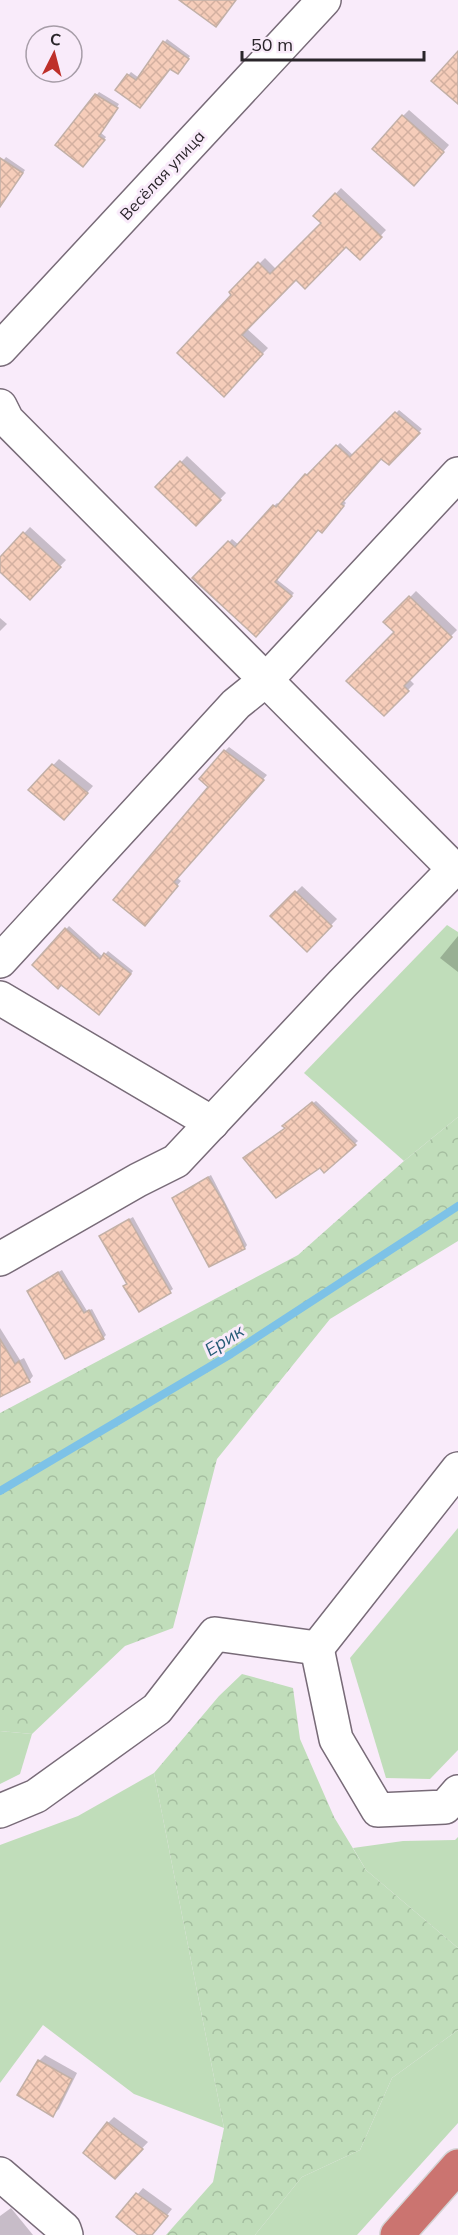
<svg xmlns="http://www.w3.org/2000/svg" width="458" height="2235" viewBox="0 0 458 2235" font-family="Mulish,sans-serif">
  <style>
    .grass { fill: #c0ddba }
    .forest { fill: url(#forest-crowns) }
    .shadow { fill: #0003 }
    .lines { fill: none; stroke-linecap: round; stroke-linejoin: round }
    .stream { stroke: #7dc2e7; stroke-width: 8 }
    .building { fill: url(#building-cross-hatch); stroke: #c2b0a7; stroke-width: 1.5 }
    .minor-casing { stroke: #786b78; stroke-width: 36 }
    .highway-casing { stroke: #d4d3d4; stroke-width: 36 }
    .minor { stroke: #fff; stroke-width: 33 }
    .highway { stroke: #cb7470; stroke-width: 33 }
    .labels { text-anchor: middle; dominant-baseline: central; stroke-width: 6; stroke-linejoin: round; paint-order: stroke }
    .street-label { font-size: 16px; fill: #2a252a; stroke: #f9ebfa }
    .water-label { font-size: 18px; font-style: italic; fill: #265b76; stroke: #f9ebfa }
  </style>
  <defs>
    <pattern id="forest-crowns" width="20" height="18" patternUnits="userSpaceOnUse" patternTransform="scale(1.5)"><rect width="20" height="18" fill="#c0ddba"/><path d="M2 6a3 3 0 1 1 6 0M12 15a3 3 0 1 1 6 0" fill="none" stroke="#a5bea0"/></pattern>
    <pattern id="building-cross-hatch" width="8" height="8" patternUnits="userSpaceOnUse" patternTransform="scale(1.5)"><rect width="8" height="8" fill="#f6cdba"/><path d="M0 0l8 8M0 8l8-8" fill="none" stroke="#d3b0a0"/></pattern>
  </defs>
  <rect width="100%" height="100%" fill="#f9ebfa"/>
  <g class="grass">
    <polygon points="447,925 458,932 458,1117 404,1161 304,1073"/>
    <polygon points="458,1528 458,1750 430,1779 386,1778 350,1658"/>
    <polygon points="0,1731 32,1734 20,1774 0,1784"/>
    <polygon points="154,1773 224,2128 134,2094 43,2025 0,2083 0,1845 78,1816"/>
    <polygon points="458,1837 458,1948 366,1870 353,1848 403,1841 455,1840"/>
    <polygon points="458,2030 458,2123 357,2235 255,2235 302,2177 360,2150 392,2078"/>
  </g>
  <g class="forest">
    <polygon points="458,1117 458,1241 330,1319 217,1459 173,1628 125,1646 32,1734 0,1731 0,1413 298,1255 404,1161"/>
    <polygon points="242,1674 293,1688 300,1739 334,1817 366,1870 458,1948 458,2030 392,2078 360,2150 302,2177 255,2235 166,2235 213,2182 224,2128 154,1773 219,1696"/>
  </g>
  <g class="shadow">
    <polygon points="167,39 190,56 180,70 170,67 117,89 131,72 139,78"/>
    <polygon points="99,92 119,104 101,133 106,137 86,163 57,145"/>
    <polygon points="409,110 449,145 420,178 403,116"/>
    <polygon points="6,157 25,170 13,188 0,184 0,165"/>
    <polygon points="341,188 386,230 360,258 346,245 296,278 246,328 268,348 223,395 233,295 231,292 265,258 277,270 323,223 315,216"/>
    <polygon points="399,410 422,429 389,463 381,457 343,500 346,503 324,528 318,528 276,579 294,593 256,635 195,578 232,539 239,545 274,506 277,503 280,505 306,475 310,473 340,443 354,456"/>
    <polygon points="187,456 226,493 196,524 157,487"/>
    <polygon points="30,527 66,560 30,598 0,570 0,559"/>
    <polygon points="416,591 457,630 409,679 414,684 384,714 396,631 386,622"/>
    <polygon points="0,618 7,624 0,631"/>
    <polygon points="229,747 267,775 176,877 181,881 148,920 225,751"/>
    <polygon points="59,759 93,786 70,812 30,790"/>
    <polygon points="302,886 337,919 307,950 272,916"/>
    <polygon points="69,926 103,957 108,951 133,971 102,1010 34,965"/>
    <polygon points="458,936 458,972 440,958"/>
    <polygon points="316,1101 358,1141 324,1170 286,1128 287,1123"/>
    <polygon points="211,1175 247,1245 245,1248 177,1196"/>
    <polygon points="133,1217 173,1289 170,1291 128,1283 104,1234"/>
    <polygon points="62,1270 87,1311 92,1309 106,1335 103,1338 32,1288"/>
    <polygon points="0,1328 20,1360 24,1358 33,1376 29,1381 0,1395"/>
    <polygon points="45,2055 77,2073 59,2109 53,2115 39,2061"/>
    <polygon points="114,2117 148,2142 115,2177 108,2123"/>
    <polygon points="143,2188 172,2209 151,2235 141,2235 118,2217"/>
    <polygon points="11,2208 33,2235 0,2235 0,2216"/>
  </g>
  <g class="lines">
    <polyline class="stream" points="0,1491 231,1354 458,1206"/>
  </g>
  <g class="building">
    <polygon points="179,0 236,0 216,27"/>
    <polygon points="163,41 189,59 178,74 170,69 140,108 115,90 127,74 136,80"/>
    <polygon points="458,51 458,104 431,81"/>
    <polygon points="95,94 118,108 99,136 105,140 83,167 55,145"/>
    <polygon points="402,115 444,152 414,186 372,149"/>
    <polygon points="0,158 23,173 0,207"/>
    <polygon points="335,193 382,237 360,260 346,247 305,289 296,280 242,335 263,354 224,397 177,353 231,295 229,292 258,262 270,274 321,223 313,216"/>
    <polygon points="395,412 420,433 389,465 381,459 341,504 344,506 322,533 318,530 275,582 292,596 256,637 192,578 228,541 235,547 273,505 276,507 305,474 307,475 336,445 350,457"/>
    <polygon points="180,461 221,500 196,526 155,487"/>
    <polygon points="23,532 61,567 30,600 0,572 0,557"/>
    <polygon points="409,596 452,637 404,686 409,691 384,716 346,681 394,632 383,622"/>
    <polygon points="224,750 264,780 174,882 178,886 145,926 113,900 208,787 199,779"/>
    <polygon points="52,764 88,793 64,820 28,790"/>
    <polygon points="295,891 332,926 307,952 270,916"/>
    <polygon points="65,928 100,959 104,953 131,974 99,1015 61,985 58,989 32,965"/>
    <polygon points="312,1102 356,1145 324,1173 320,1168 276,1198 243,1158 285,1128 282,1126"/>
    <polygon points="208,1177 224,1203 245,1249 209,1267 172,1198"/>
    <polygon points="129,1219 171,1293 139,1312 123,1286 127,1284 99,1236"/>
    <polygon points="58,1272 84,1313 89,1310 104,1339 65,1359 27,1291"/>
    <polygon points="0,1339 15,1364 19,1361 30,1382 0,1397"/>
    <polygon points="38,2060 72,2079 53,2117 17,2095"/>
    <polygon points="107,2122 143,2149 115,2179 83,2153"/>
    <polygon points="136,2193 168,2216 152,2235 138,2235 116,2217"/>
  </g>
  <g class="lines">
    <g class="minor-casing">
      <g id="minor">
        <polyline points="0,349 324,0"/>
        <polyline points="0,406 7,420 454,869 342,984 176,1161 138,1180 0,1259"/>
        <polyline points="0,961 236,704 267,679 458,474"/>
        <polyline points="0,998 212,1123"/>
        <polyline points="317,1648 336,1739 378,1810 445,1807 458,1792"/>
        <polyline points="317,1648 458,1469"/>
        <polyline points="0,1811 36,1796 157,1709 215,1634 317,1648"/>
        <polyline points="0,2174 64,2229 66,2235"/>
      </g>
    </g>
    <g class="highway-casing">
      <polyline id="highway" points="397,2235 458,2166"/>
    </g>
    <use href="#minor" class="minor"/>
    <use href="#highway" class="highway"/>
  </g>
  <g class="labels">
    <g class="street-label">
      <text transform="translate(162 175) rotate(-47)">Весёлая улица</text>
    </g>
    <g class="water-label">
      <text transform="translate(224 1340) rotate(-32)">Ерик</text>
    </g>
  </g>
  <g transform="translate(54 54) rotate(6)"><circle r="28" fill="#f9ebfa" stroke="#a69ca7" stroke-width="1.5"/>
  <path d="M0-4.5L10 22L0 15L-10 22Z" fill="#be302a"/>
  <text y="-9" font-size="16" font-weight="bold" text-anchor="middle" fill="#2a252a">С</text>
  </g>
  <path d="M242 51v9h182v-9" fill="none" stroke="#2a252a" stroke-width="3"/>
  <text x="251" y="51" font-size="18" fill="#2a252a" stroke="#f9ebfa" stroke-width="4.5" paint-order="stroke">50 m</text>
</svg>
